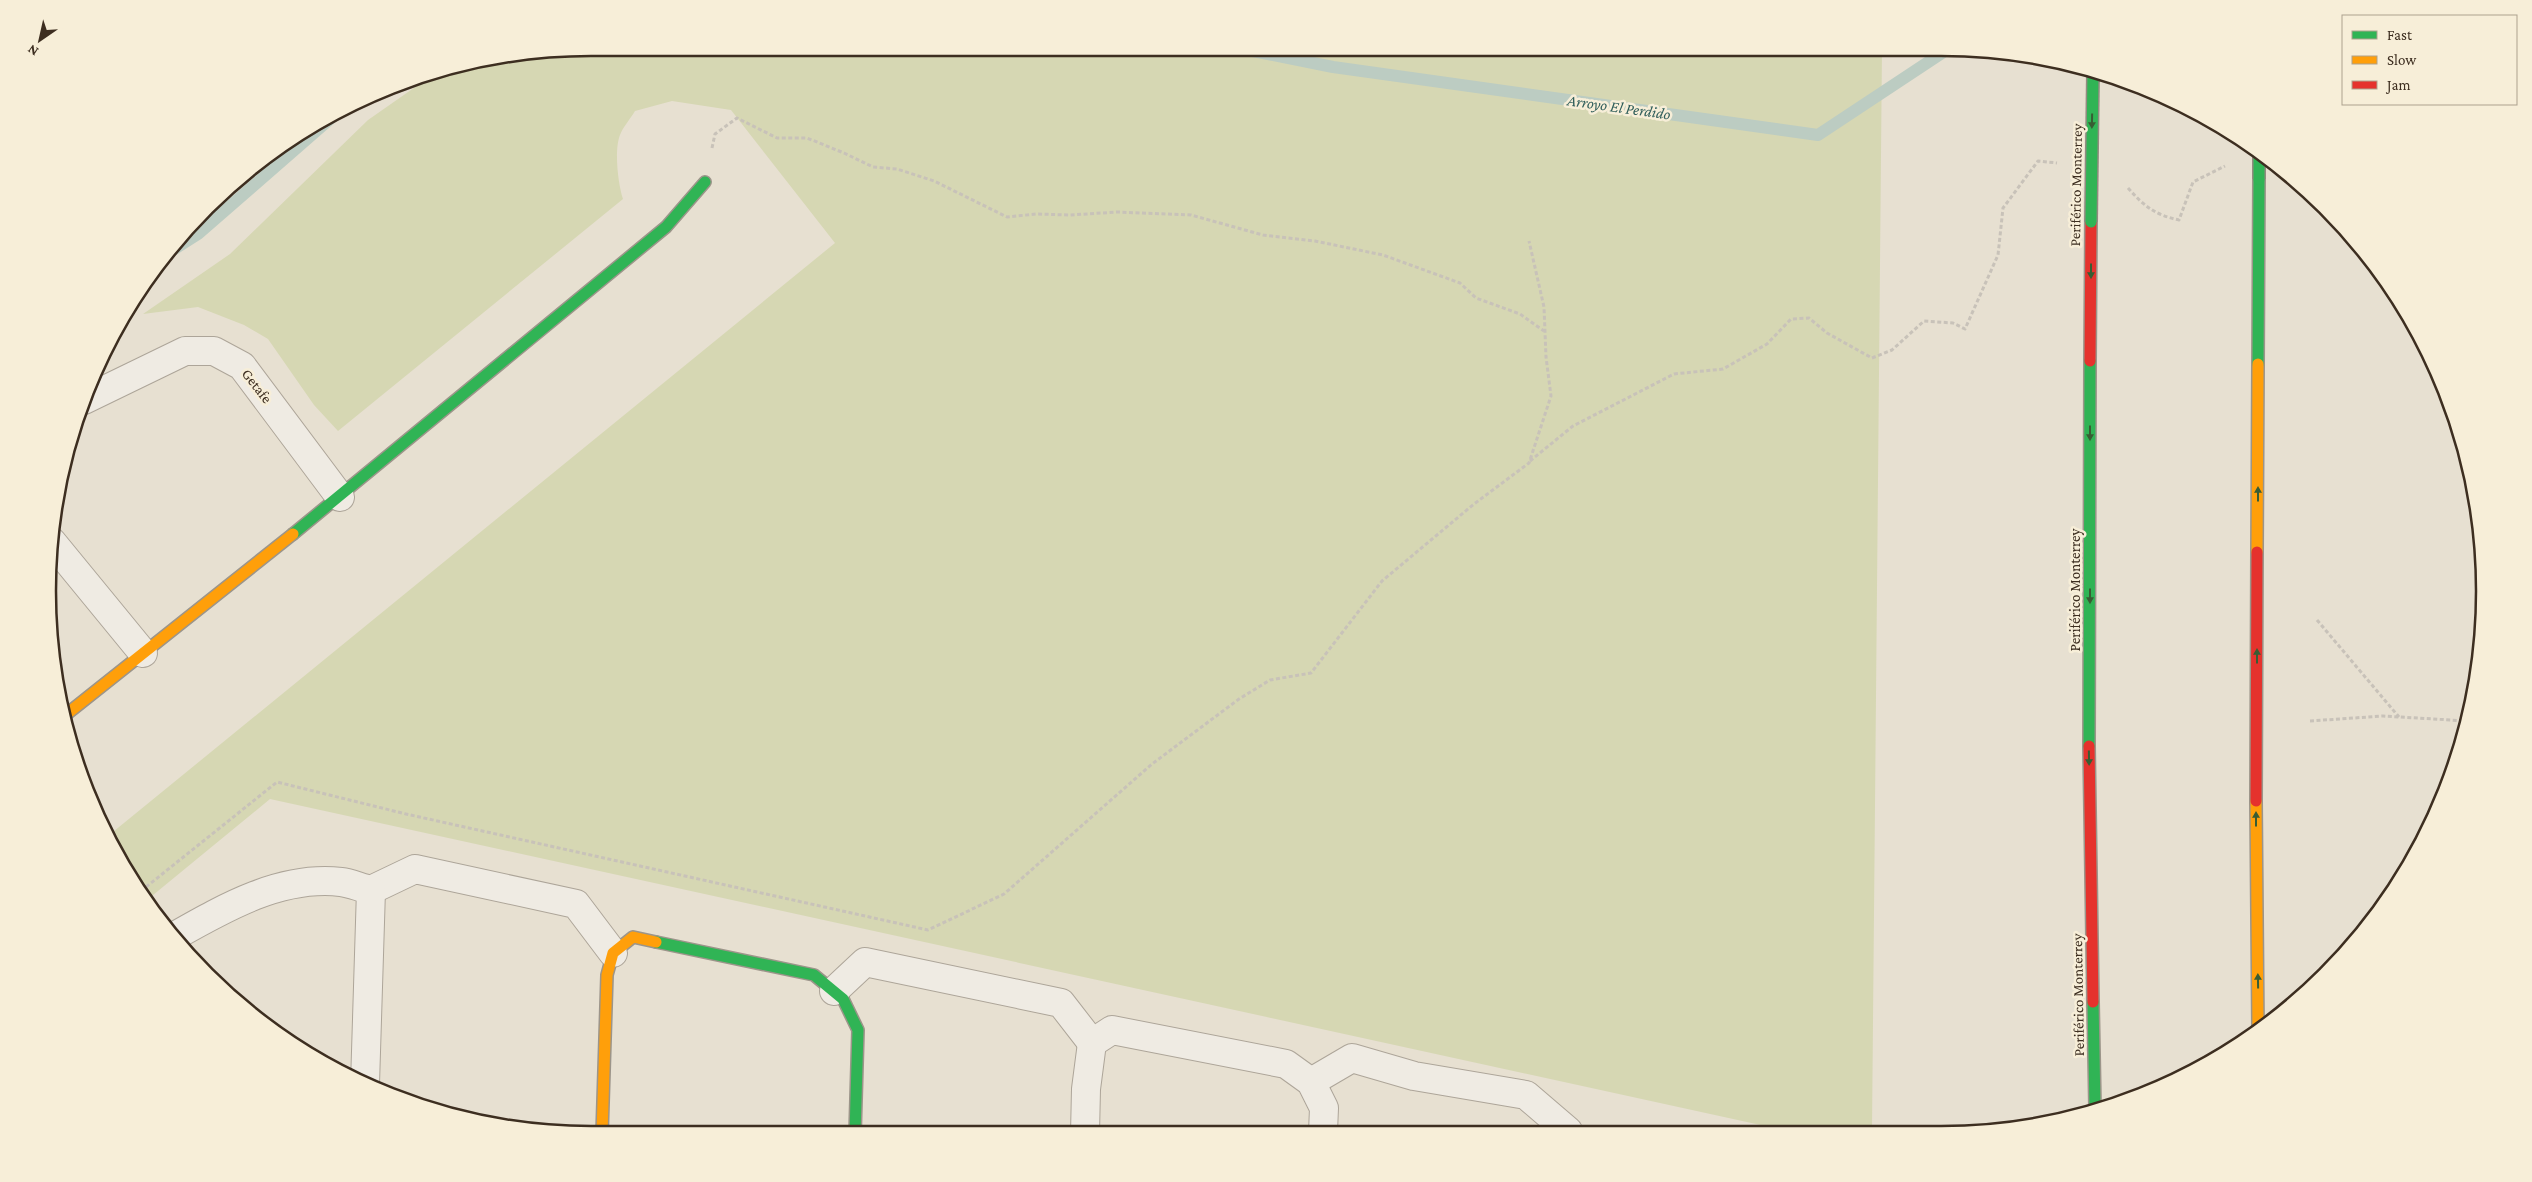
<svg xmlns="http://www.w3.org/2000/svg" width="2532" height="1182" viewBox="0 0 2532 1182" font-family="'Crimson Pro',serif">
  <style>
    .green { fill: #d6d7b3 }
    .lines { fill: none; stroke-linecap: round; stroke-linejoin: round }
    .stream { stroke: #bcccc2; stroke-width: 12 }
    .street-casing { stroke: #ada599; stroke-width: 30 }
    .fast-casing { stroke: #9c958a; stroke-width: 14 }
    .slow-casing { stroke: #9c958a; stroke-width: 14 }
    .jam-casing { stroke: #9c958a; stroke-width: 14 }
    .path { stroke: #c8c2b9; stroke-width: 3; stroke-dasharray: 4 2.5; stroke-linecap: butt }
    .street { stroke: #efebe3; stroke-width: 28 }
    .fast { stroke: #30b455; stroke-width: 11 }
    .slow { stroke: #ff9f0a; stroke-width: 11 }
    .jam { stroke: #e5322d; stroke-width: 11 }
    .fast-bridge-casing { stroke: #928b80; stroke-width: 14; stroke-linecap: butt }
    .fast-bridge { stroke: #30b455; stroke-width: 11 }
    .oneway { fill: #385d33 }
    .labels { text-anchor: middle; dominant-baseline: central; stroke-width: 5; stroke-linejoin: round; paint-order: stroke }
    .street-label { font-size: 15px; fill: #3d2e20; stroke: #f7eed8 }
    .water-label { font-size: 16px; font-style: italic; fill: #2f5d5a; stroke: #f7eed8 }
    .rim { fill: none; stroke: #3d2e20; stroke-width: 2.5 }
  </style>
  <rect width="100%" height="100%" fill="#e7e0d1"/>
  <path class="green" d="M591,48h1291l-10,1082 -84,1 -1518,-332 -123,101 -27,-38 -12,-26 727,-593 -104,-133 -59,-9 -37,10c-4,7 -12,16 -15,24 -6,15 -2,49 3,64l-285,232 -24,-26 -46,-66 -24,-14 -46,-18 -55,7 87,-60 138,-134 63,-44 60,-19z"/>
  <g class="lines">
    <g class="stream">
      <polyline points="1238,48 1333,67 1818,135 1948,49 1976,51"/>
      <polyline points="168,253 198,234 338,112"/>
    </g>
    <g class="street-casing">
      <g id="street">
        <polyline points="84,400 185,351 214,351 242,366 340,497"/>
        <polyline points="52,542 143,653"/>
        <polyline points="371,890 415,869 576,904 613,953"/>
        <path d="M173,937c51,-29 108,-62 168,-55 10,1 20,6 30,8l-6,194"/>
        <polyline points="834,991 865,962 1061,1003 1092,1043"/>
        <polyline points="1311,1082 1352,1058 1414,1076 1526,1095 1568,1131"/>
        <polyline points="1085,1133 1086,1089 1092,1043 1112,1030 1286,1064 1311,1082 1324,1108 1323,1132"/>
      </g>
    </g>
    <g class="fast-casing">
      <g id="fast">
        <polyline points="2258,364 2259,179"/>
        <polyline points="293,534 666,227 705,182"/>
        <polyline points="2089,746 2090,361"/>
        <polyline points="656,942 814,975 843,999 858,1030 855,1134"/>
        <polyline points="2093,1002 2095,1108"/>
      </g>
    </g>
    <g class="slow-casing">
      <g id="slow">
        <polyline points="2257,552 2258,364"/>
        <polyline points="63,717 293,534"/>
        <polyline points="2256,801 2258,1030"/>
        <polyline points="602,1134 607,975 613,953 633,937 656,942"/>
      </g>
    </g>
    <g class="jam-casing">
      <g id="jam">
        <polyline points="2090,361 2091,222"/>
        <polyline points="2089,746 2093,1002"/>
        <polyline points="2256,801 2257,552"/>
      </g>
    </g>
    <g class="path">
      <polyline points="712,148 715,134 737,118 777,138 807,138 844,153 873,167 897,169 934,181 1007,217 1036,214 1070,215 1117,212 1191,215 1263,235 1315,241 1383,255 1460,283 1476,298 1520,314 1544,331"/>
      <path d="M2128,188c16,18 27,27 51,32l14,-38 32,-16"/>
      <polyline points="1530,461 1573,426 1674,374 1723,369 1767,344 1791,319 1809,318 1827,333 1872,358 1892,350 1924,321 1953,323 1965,329 1998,255 2003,208 2038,161 2057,163"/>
      <polyline points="2317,620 2399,717"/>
      <polyline points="2310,721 2383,716 2467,721"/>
      <polyline points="141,891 277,782 406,814 928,930 1004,894 1152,764 1239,699 1270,680 1311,673 1382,581 1474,504 1529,463 1551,396 1546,357 1544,307 1529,241"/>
    </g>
    <use href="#street" class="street"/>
    <use href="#fast" class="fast"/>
    <use href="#slow" class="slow"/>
    <use href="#jam" class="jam"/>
    <g class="fast-bridge-casing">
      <g id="fast-bridge">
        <polyline points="2259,152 2259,179"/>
        <polyline points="2091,222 2093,72"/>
      </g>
    </g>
    <use href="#fast-bridge" class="fast-bridge"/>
  </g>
  <defs><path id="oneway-solid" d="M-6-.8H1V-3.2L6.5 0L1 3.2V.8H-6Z" transform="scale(1.25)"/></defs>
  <g class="oneway">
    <use href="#oneway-solid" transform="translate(2092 121) rotate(91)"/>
    <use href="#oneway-solid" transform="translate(2091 271) rotate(90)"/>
    <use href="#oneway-solid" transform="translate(2090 433) rotate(90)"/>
    <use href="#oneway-solid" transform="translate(2258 494) rotate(-90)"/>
    <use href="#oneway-solid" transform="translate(2090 596) rotate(90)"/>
    <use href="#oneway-solid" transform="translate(2257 656) rotate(-90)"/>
    <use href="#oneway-solid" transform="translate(2089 758) rotate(89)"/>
    <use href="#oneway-solid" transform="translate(2256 819) rotate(-90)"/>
    <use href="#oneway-solid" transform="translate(2258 981) rotate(-91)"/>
  </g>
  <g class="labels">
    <g class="street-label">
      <text transform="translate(2076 185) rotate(-89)">Periférico Monterrey</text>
      <text transform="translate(257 386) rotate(52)">Getafe</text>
      <text transform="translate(2075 590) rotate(-90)">Periférico Monterrey</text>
      <text transform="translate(2078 995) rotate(-91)">Periférico Monterrey</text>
    </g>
    <g class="water-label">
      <text transform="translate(1619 107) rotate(8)">Arroyo El Perdido</text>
    </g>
  </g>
  <path d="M0 0H2532V1182H0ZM591 56H1941A535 535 0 0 1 2476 591V591A535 535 0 0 1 1941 1126H591A535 535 0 0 1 56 591V591A535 535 0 0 1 591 56Z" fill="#f7eed8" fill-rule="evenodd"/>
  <path class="rim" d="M591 56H1941A535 535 0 0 1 2476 591V591A535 535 0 0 1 1941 1126H591A535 535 0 0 1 56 591V591A535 535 0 0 1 591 56Z"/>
  <rect x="2342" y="15" width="175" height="90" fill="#f7eed8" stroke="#ada18e"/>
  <rect x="2352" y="31" width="25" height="8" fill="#30b455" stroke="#ada18e"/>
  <text x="2387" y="40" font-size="15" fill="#3d2e20">Fast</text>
  <rect x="2352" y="56" width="25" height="8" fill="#ff9f0a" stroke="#ada18e"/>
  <text x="2387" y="65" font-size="15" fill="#3d2e20">Slow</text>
  <rect x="2352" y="81" width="25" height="8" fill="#e5322d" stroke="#ada18e"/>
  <text x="2387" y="90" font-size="15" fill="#3d2e20">Jam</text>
  <g transform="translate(40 40) rotate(214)" stroke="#f7eed8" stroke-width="4" paint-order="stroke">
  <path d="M0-4L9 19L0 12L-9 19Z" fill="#3d2e20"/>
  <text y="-8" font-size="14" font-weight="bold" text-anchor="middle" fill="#3d2e20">N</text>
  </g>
</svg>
